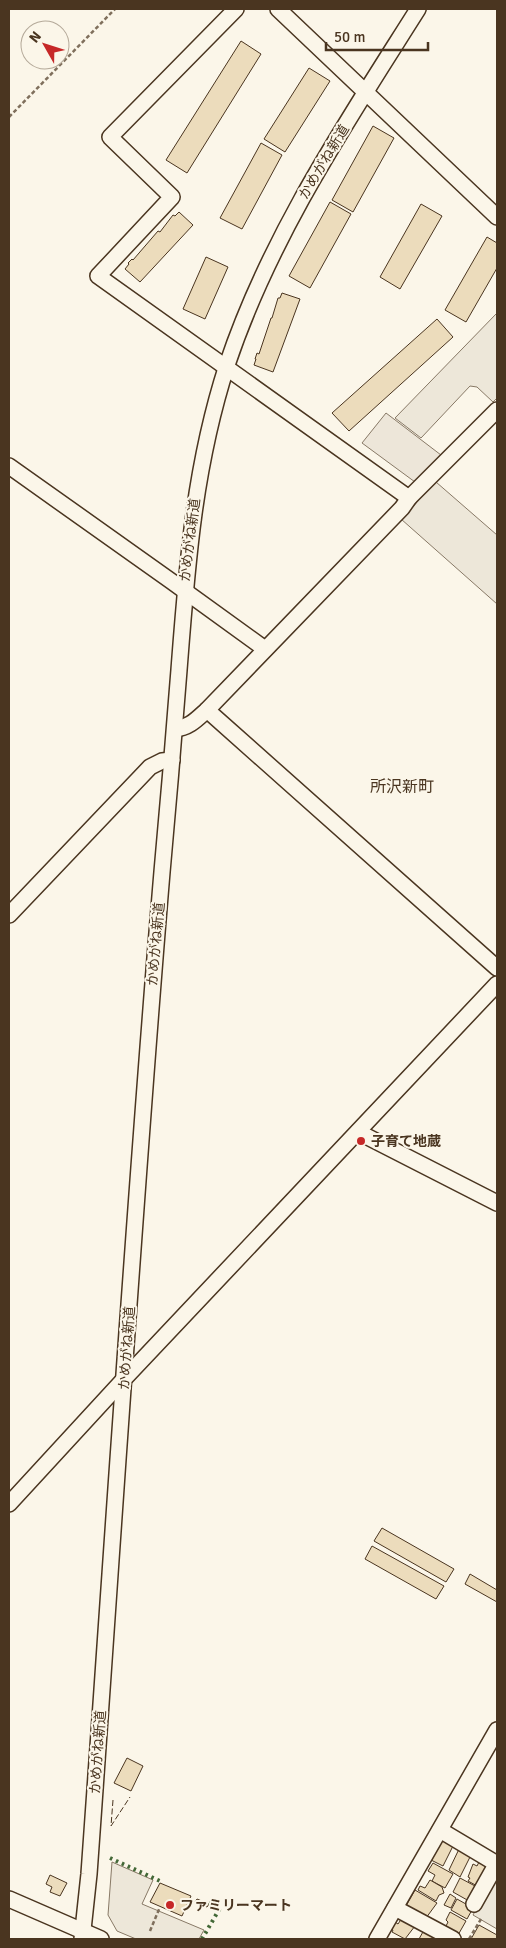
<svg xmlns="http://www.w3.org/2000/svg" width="506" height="1948" viewBox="0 0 506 1948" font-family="Signika,'Noto Sans JP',sans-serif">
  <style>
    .green { fill: #ede6d9; stroke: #887966 }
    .parking { fill: #ede7d9; stroke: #887966 }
    .building { fill: #ecdcbc; stroke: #4a3520 }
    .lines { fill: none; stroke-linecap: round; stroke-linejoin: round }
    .minor-casing { stroke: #4a3520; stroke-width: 18 }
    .path { stroke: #7f6f5c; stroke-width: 2.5; stroke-dasharray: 4 2.5; stroke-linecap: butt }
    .minor { stroke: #fbf6e9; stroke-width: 15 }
    .hedge { stroke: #436837; stroke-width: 4; stroke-dasharray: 2.5 4; stroke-linecap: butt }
    .fence { stroke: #4a3520; stroke-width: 1; stroke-dasharray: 6 2.5; stroke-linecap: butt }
    .poi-dot { fill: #c62828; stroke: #fbf6e9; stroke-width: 2 }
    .labels { text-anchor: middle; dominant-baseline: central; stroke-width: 4; stroke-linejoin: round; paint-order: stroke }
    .street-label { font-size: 14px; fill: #4a3520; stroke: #fbf6e9 }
    .poi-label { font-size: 14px; font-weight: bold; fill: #4a3520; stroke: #fbf6e9; text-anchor: start }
    .quarter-label { font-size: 16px; fill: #4a3520; stroke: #fbf6e9 }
  </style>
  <rect width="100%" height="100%" fill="#fbf6e9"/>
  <polygon class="green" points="386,413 441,455 415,482 362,443"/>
  <g class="parking">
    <polygon points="497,313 497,398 493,402 477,387 470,386 421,438 395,418"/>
    <polygon points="436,482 497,535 497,604 401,519"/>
    <polygon points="112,1862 153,1880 142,1904 204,1930 199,1939 136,1939 117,1931 108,1915"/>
    <polygon points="497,1872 497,1929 473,1915"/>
  </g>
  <g class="building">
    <polygon points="241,41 261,54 187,173 166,160"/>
    <polygon points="309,68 330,81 285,152 264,139"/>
    <polygon points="373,126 394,138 353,212 332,200"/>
    <polygon points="261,143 282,155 242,229 220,218"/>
    <polygon points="330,202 351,214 310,288 289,276"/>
    <polygon points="421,204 442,216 400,289 380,277"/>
    <polygon points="179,212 193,225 140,282 125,269 129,264 128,263 132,259 133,260 158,231 160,232 173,215 175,216"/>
    <polygon points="487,237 497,243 497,268 466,322 445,310"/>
    <polygon points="206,257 228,267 205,319 183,309"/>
    <polygon points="282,293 300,299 273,372 254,365 256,359 255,359 257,353 259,354 271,318 272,318 278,298 280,298"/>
    <polygon points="437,319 453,337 349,431 332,413"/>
    <polygon points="382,1528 454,1569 446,1582 374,1541"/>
    <polygon points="372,1546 444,1586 436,1599 365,1559"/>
    <polygon points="470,1574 497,1590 497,1602 465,1584"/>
    <polygon points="127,1758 143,1766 131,1791 114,1783"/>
    <polygon points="443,1839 454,1844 443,1866 431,1860"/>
    <polygon points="460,1847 469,1852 467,1855 470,1857 460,1877 449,1870"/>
    <polygon points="481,1858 492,1864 479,1887 468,1881 470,1878 468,1877 473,1864 477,1866"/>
    <polygon points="433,1863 453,1874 445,1888 432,1881 435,1875 428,1871"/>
    <polygon points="50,1875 67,1883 60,1896 50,1892 52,1887 46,1884"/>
    <polygon points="460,1878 475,1886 469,1901 453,1892"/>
    <polygon points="430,1880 442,1887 444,1893 439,1895 436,1901 418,1890 420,1886 425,1888"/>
    <polygon points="160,1883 191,1896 182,1916 150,1902"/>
    <polygon points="415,1890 437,1903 426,1918 406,1906"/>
    <polygon points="450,1894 456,1898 451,1908 444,1905"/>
    <polygon points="197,1899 209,1904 207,1907 195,1902"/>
    <polygon points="457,1899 473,1908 467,1919 451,1910"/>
    <polygon points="450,1912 466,1921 458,1935 446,1926 448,1922 446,1920"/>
    <polygon points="402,1918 415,1926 405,1939 392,1932 393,1930 391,1929 395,1922 398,1924"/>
    <polygon points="479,1925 497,1935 497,1939 471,1939"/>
    <polygon points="424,1930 439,1939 419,1939"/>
  </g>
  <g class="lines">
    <g class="minor-casing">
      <g id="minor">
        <polyline points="236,9 110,137 172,197 98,276 409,498"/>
        <polyline points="278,9 497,217"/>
        <polyline points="9,466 171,581 265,649"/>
        <polyline points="207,710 497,968"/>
        <path d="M175,729c14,-1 22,-10 32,-19l195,-202 7,-10 88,-88"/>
        <polyline points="9,915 150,767 162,761 172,760"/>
        <polyline points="358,1132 497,1203"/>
        <polyline points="9,1504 125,1378 497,984"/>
        <polyline points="440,1830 497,1864"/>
        <polyline points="9,1899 101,1939"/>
        <polyline points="474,1904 497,1863"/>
        <polyline points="395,1908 453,1939"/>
        <path d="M82,1939l7,-65c24,-334 45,-668 73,-1002 6,-67 12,-135 17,-202 8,-105 15,-203 48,-305 43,-129 119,-242 191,-356"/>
        <polyline points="377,1939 497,1730"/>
      </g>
    </g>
    <g class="path">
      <polyline points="9,117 115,9"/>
      <polyline points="150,1931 160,1907"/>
      <polyline points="469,1939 481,1919"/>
    </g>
    <use href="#minor" class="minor"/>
    <g class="hedge">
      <polyline points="110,1858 160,1881"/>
      <polyline points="202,1939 220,1908 207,1902"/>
    </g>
    <polyline class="fence" points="113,1800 111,1826 130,1797"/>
  </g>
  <g class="poi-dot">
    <circle cx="361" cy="1141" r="5"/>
    <circle cx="170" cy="1905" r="5"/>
  </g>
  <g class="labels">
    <g class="street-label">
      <text transform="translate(324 162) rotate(-59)">かめがね新道</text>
      <text transform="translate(190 540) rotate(-83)">かめがね新道</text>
      <text transform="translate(156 944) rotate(-85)">かめがね新道</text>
      <text transform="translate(127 1348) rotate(-86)">かめがね新道</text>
      <text transform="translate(98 1752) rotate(-86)">かめがね新道</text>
    </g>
    <g class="poi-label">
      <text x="371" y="1141">子育て地蔵</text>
      <text x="180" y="1905">ファミリーマート</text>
    </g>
    <g class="quarter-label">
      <text x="402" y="787">所沢新町</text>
    </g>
  </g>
  <rect width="506" height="1948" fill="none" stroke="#4a3520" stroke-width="20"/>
  <g transform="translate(45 45) rotate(309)"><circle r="24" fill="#fbf6e9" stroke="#b4a999"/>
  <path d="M0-4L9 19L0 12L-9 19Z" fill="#c62828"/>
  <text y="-8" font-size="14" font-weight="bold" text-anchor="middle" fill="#4a3520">N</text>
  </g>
  <path d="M326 42v8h102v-8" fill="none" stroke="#4a3520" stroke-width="2.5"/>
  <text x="334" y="42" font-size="15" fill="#4a3520" stroke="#fbf6e9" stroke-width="4" paint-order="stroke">50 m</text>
</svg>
